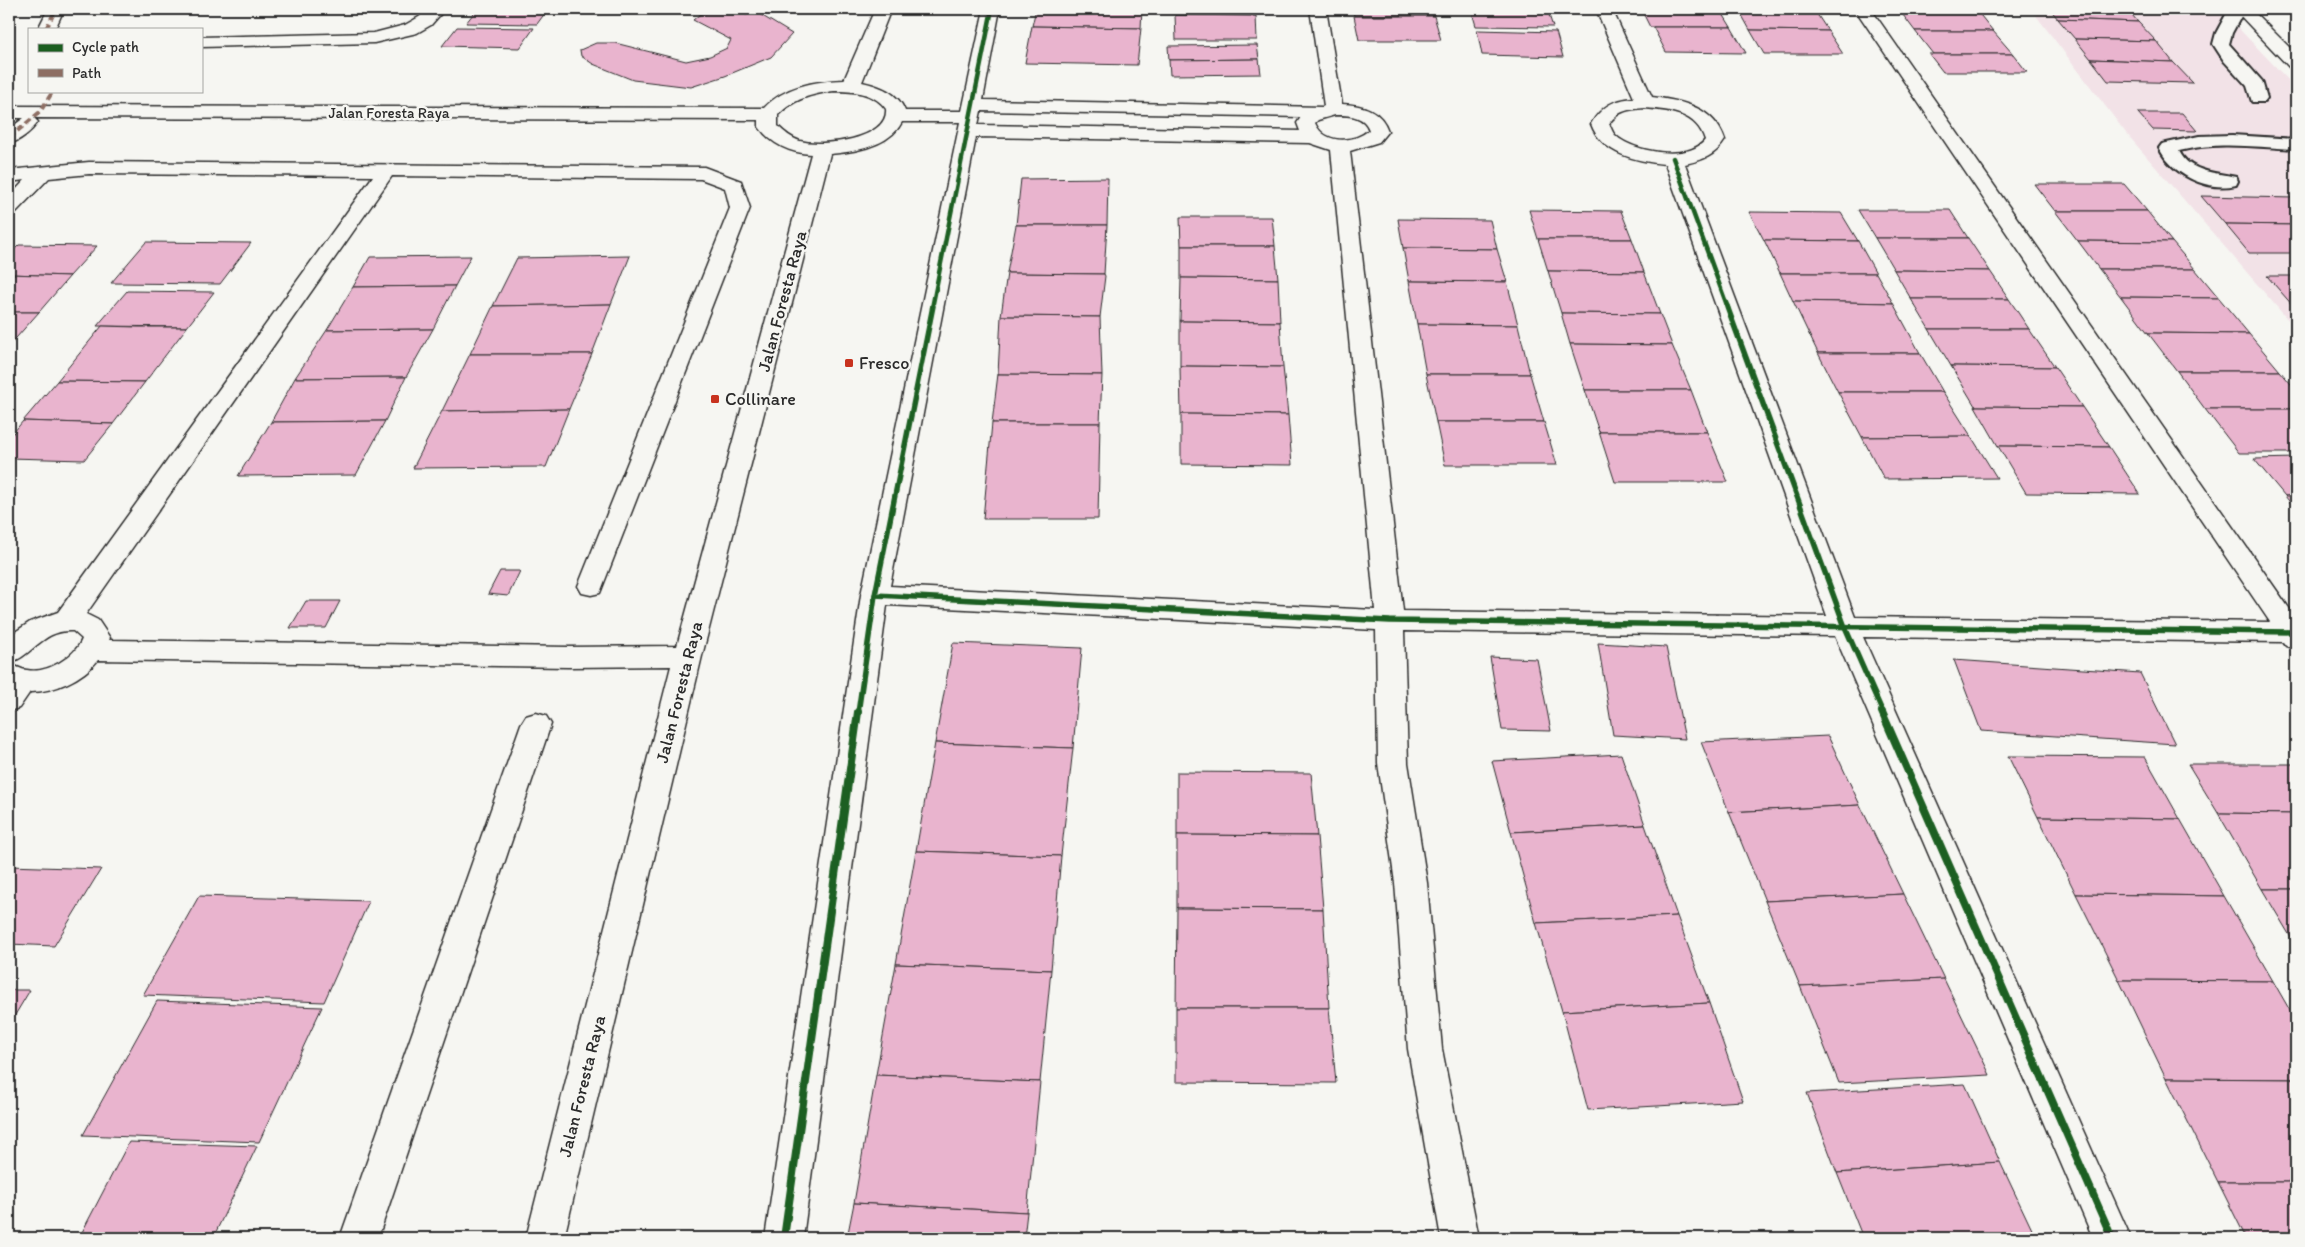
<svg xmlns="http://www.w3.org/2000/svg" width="2305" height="1247" viewBox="0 0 2305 1247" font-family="Itim,sans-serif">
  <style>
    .built { fill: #f2e2e7 }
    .building { fill: #e9b4ce; stroke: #2b2b2b }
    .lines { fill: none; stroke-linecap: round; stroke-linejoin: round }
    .service-casing { stroke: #2b2b2b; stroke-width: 4 }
    .minor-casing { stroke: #2b2b2b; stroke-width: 3 }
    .secondary-casing { stroke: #2b2b2b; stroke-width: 3 }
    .service { fill: #f6f6f2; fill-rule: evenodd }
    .minor { fill: #f6f6f2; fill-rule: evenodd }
    .secondary { fill: #f6f6f2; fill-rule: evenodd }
    .quiet { stroke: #8d6e63; stroke-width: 4; stroke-dasharray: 7 4; stroke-linecap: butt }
    .cycleway-far2-casing { stroke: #f6f6f2; stroke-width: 6 }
    .cycleway-far1-casing { stroke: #f6f6f2; stroke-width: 9 }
    .cycleway-casing { stroke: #f6f6f2; stroke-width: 11 }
    .cycleway-far2 { stroke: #1b5e20; stroke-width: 4.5 }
    .cycleway-far1 { stroke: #1b5e20; stroke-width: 5.5 }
    .cycleway { stroke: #1b5e20; stroke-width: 8 }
    .poi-dot { fill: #c8321e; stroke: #f6f6f2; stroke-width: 2 }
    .labels { text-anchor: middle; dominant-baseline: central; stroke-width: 5; stroke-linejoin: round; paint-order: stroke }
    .far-street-label { font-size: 15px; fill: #2b2b2b; stroke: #f6f6f2 }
    .street-label { font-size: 18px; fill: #2b2b2b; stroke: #f6f6f2 }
    .poi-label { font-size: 18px; fill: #2b2b2b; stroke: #f6f6f2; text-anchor: start }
  </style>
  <rect width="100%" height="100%" fill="#f6f6f2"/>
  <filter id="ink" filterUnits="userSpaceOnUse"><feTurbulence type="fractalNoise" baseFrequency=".02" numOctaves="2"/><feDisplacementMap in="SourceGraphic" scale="10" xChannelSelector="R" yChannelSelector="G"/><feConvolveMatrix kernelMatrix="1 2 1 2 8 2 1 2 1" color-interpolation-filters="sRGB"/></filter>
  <g filter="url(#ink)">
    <polygon class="built" points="2031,9 2220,9 2296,88 2296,329 2126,133"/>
    <g class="building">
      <polygon points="477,9 548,9 537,24 466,23"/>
      <polygon points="720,9 738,9 746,15 756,12 792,34 771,57 725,76 691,87 633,80 593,64 581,56 580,50 596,43 615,43 686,61 710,56 727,48 731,40 693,20 699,15"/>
      <polygon points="1036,9 1142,9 1141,28 1032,26"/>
      <polygon points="1176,9 1255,9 1256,16 1175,15"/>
      <polygon points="1353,9 1432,9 1434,16 1354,16"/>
      <polygon points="1471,9 1547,9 1553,27 1476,26"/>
      <polygon points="1641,9 1720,9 1731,27 1650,27"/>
      <polygon points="1738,9 1813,9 1815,11 1739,10"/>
      <polygon points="1899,9 1974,9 1977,11 1900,11"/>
      <polygon points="2050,9 2127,9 2138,22 2058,19"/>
      <polygon points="1739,10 1815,11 1828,31 1750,30"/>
      <polygon points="1900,11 1977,11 1993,31 1915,31"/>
      <polygon points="1175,15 1256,16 1257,40 1176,40"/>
      <polygon points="1354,16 1434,16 1441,40 1359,40"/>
      <polygon points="2058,19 2138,22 2156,41 2075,39"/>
      <polygon points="1032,26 1141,28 1137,65 1025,63"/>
      <polygon points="457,27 534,28 520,48 442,46"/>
      <polygon points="1653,27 1731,27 1746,53 1666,52"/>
      <polygon points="1477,30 1556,32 1563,57 1482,55"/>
      <polygon points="1750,30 1828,31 1843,54 1764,54"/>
      <polygon points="1915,31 1993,31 2013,54 1933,54"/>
      <polygon points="2075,39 2156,41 2173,62 2091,59"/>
      <polygon points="1257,45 1259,59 1169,60 1168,46"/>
      <polygon points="1929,54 2013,54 2027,72 1943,72"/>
      <polygon points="1259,59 1261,74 1170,75 1169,60"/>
      <polygon points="2091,59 2173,62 2193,83 2108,81"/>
      <polygon points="2138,113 2182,113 2197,131 2153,130"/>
      <polygon points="1108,178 1107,225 1016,225 1021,179"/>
      <polygon points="2034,184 2124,184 2147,211 2055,211"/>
      <polygon points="2201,196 2294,198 2296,200 2296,225 2225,224"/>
      <polygon points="1529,210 1621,211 1632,239 1538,239"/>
      <polygon points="1858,210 1950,210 1968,238 1875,238"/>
      <polygon points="2055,211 2147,211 2172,242 2078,241"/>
      <polygon points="1749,212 1841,213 1858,241 1764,240"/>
      <polygon points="1180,217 1272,217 1275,246 1181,246"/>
      <polygon points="1398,219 1490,220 1497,249 1403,248"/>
      <polygon points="2225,224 2296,225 2296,253 2249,253"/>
      <polygon points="1016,225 1107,225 1104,274 1007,273"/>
      <polygon points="1875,238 1968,238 1990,271 1894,270"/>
      <polygon points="1538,239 1632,239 1644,272 1548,271"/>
      <polygon points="1764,240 1858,241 1876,273 1780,273"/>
      <polygon points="2078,241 2172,242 2195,269 2099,269"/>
      <polygon points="146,242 251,243 220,284 111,283"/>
      <polygon points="19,245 97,246 70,276 9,274 9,255"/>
      <polygon points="1181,246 1275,246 1278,279 1181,278"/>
      <polygon points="1403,248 1497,249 1507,282 1409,281"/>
      <polygon points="471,256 455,286 353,287 370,257"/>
      <polygon points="630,256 611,304 493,306 517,258"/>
      <polygon points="2099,269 2195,269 2219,298 2121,297"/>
      <polygon points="1894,270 1990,271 2009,299 1911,299"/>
      <polygon points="1548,271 1644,272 1660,314 1561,313"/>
      <polygon points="1007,273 1104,274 1105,276 1100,317 1001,316"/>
      <polygon points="1780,273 1876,273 1893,303 1793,301"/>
      <polygon points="9,274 70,276 39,312 9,312"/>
      <polygon points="2267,276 2296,276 2296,307 2294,307"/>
      <polygon points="1181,278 1278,279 1280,322 1180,321"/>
      <polygon points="1409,281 1507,282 1518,325 1417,324"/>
      <polygon points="455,286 433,329 327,330 353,287"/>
      <polygon points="127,291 214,292 187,327 97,326"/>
      <polygon points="2121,297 2219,298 2249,334 2148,333"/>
      <polygon points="1911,299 2009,299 2029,329 1929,329"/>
      <polygon points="1793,301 1893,303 1920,353 1818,353"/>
      <polygon points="611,304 592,354 470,354 493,306"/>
      <polygon points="9,312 39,312 9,346"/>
      <polygon points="1561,313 1660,314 1672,345 1570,344"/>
      <polygon points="1001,316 1100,317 1102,375 998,374"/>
      <polygon points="1180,321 1280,322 1283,367 1180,366"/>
      <polygon points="1417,324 1518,325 1530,374 1426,374"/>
      <polygon points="102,326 138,327 187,327 145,382 57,381"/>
      <polygon points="433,329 406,377 295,378 327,330"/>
      <polygon points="1929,329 2029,329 2055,367 1951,366"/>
      <polygon points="2148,333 2249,334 2280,371 2177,371"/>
      <polygon points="1570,344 1672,345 1691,390 1585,390"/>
      <polygon points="1818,353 1920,353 1943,392 1838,392"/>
      <polygon points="470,354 592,354 569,409 442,411"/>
      <polygon points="1180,366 1283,367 1288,415 1181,414"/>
      <polygon points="1951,366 2055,367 2082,407 1975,406"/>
      <polygon points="2177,371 2280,371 2296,390 2296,409 2205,409"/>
      <polygon points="998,374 1102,375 1100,423 992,423"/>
      <polygon points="1426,374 1530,374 1544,422 1436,422"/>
      <polygon points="406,377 385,421 271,422 295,378"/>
      <polygon points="57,381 145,382 113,424 23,421"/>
      <polygon points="1585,390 1691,390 1707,432 1599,432"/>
      <polygon points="1838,392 1943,392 1971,436 1862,437"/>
      <polygon points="1975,406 2082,407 2109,447 1998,446"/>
      <polygon points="569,409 546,467 413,468 442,411"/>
      <polygon points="2205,409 2296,409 2296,453 2239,453"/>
      <polygon points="1181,414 1288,415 1292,465 1181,464"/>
      <polygon points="23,421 113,424 84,460 9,458 9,438"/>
      <polygon points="385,421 356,475 238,476 271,422"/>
      <polygon points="1436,422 1544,422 1557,465 1445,465"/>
      <polygon points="992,423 1100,423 1098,519 983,519"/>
      <polygon points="1599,432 1707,432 1728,482 1615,482"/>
      <polygon points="1971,436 1997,478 1884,479 1862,437"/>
      <polygon points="1998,446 2109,447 2140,494 2026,493"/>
      <polygon points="2296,458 2296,496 2285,496 2254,459"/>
      <polygon points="2285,496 2296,496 2296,510"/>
      <polygon points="500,571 520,571 508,596 488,594"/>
      <polygon points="306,601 340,601 326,628 290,628"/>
      <polygon points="953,643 1082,648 1073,748 935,743"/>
      <polygon points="1598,643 1666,647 1685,739 1613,735"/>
      <polygon points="1490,657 1537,659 1551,731 1502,730"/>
      <polygon points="1954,660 2140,673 2175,744 1981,731"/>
      <polygon points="1828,736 1860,805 1729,812 1701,742"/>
      <polygon points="935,743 1073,748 1061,856 916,851"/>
      <polygon points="1621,754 1645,825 1511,832 1492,761"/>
      <polygon points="2008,756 2145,757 2180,819 2038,817"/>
      <polygon points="2188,764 2296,764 2296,814 2218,813"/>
      <polygon points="1177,772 1311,773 1317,836 1177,835"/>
      <polygon points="1860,805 1903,894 1765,901 1729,812"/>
      <polygon points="2218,813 2296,814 2296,889 2262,889"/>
      <polygon points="2038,817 2180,819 2224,896 2076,894"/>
      <polygon points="1645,825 1677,916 1536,923 1511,832"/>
      <polygon points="1177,835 1317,836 1323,909 1177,908"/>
      <polygon points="916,851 1061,856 1051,970 896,964"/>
      <polygon points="9,866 101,869 54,946 9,944"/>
      <polygon points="2262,889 2296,889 2296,946"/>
      <polygon points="1903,894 1944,979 1800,986 1765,901"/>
      <polygon points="2076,894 2224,896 2273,981 2119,980"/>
      <polygon points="199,896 369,901 324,1002 143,995"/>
      <polygon points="1177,908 1323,909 1329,1008 1176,1008"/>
      <polygon points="1677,916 1709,1003 1562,1011 1536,923"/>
      <polygon points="896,964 1051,970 1040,1082 876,1075"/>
      <polygon points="1944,979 1990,1075 1839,1083 1800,986"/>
      <polygon points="2119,980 2273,981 2296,1021 2296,1079 2166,1078"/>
      <polygon points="9,990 30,990 9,1025"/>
      <polygon points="157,1001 322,1007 259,1142 83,1135"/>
      <polygon points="1709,1003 1743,1101 1588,1110 1562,1011"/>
      <polygon points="1176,1008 1329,1008 1336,1083 1176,1082"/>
      <polygon points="876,1075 1040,1082 1027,1212 854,1203"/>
      <polygon points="2166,1078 2296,1079 2296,1182 2218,1182"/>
      <polygon points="1965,1084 2000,1162 1837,1173 1807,1093"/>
      <polygon points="129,1142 257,1146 213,1238 79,1238"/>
      <polygon points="2000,1162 2036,1238 1863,1238 1837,1173"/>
      <polygon points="2218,1182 2296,1182 2296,1238 2246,1238"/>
      <polygon points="854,1203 1027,1212 1024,1238 847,1238"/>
    </g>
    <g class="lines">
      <g class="service-casing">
        <g id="service">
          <polygon points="2229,9 2245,9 2232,33 2229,44 2262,81 2267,98 2264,102 2252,102 2247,86 2224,61 2213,44 2216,33"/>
          <path d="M2232,135l64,4v10c-39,-2 -79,-8 -117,2 11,22 36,21 57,26l2,4 -2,4c-30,7 -64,-11 -77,-37l3,-4 37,-8z"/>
        </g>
      </g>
      <g class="minor-casing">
        <g id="minor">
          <polygon points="48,9 64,9 55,29 38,29"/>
          <polygon points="428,9 445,9 431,25 417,33 374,43 201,47 201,37 374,33 405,25 419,17"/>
          <path d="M875,9h16l-29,73c17,4 36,10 43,29h57l22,-102h16l-17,91 339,7 2,-1 -14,-97h16l16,95c21,1 39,6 46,27l-9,11 -29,9 53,460 424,5 -162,-452c-29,-3 -63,-10 -74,-40 11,-18 22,-24 43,-26l-38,-89h16l40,88c31,4 62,10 73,43 -10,16 -22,20 -40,24l170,453 415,5 -415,-613h16l425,609v31l-10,-3 -3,-4 -420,-5 268,601h-38l-258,-602 -431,-5 4,132 19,120 15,166 37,189h-38l-33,-189 -13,-166 -17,-120 -2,-133 -489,-25 -84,633h-38l96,-643 99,-473h-58c-12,24 -47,30 -72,32l-128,502 -138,582h-38l145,-572 -103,1 -470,-7c-15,19 -44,32 -68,32l-11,16 -10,3v-47c6,1 12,6 18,6 20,4 48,-13 55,-31l-9,-8c-31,-2 -40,25 -64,32v-27l21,-14 28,-10 315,-436 -284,-2 -40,4 -33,34 -7,2v-17l16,-17 -16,2v-12l80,-8 615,5 37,14 9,27 -150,385 -9,2 -9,-2 -4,-7 152,-378 -5,-20 -24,-9 -309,-3 -306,438 12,6 12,18 -1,2 459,7 109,-1 134,-492c-21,-1 -40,-10 -52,-27v-7l-725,-2 4,4c-6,9 -18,19 -29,22v-15l15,-11h-15v-12l755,2c21,-22 51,-27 80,-28zM834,91c18,0 40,1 52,18 3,31 -65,38 -86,32 -9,-3 -16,-9 -22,-15v-11c16,-16 33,-21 56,-24zM1645,108c25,2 52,5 60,32 -16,22 -73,12 -90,-5 -3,-3 -4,-8 -6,-11 9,-14 21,-15 36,-16zM981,111l320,6 -4,6 3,8 -322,-6zM1335,115c13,0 29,0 34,15 -16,14 -45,14 -54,-7l3,-3zM976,137l334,6 21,7 44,460 -485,-24z"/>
          <polygon points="536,713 546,716 551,724 378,1238 340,1238 521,724 526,716"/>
        </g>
      </g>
      <g class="secondary-casing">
        <polygon id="secondary" points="2234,9 2251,9 2296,54 2296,69 2290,68"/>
      </g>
      <use href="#service" class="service"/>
      <use href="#minor" class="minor"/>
      <use href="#secondary" class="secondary"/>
      <g class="quiet">
        <polyline points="46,29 56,9"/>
        <polyline points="9,138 40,112 53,91"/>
      </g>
      <g class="cycleway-far2-casing">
        <g id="cycleway-far2">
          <polyline points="1673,158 1728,308"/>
          <polyline points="932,308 992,9"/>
        </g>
      </g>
      <g class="cycleway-far1-casing">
        <g id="cycleway-far1">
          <polyline points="1727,306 1845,627 1883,713"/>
          <polyline points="875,595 1390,621 2292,632"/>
          <polyline points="858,713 875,595 933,306"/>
        </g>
      </g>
      <g class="cycleway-casing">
        <g id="cycleway">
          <polyline points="1882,712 2112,1238"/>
          <polyline points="784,1238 858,712"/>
        </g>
      </g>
      <use href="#cycleway-far2" class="cycleway-far2"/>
      <use href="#cycleway-far1" class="cycleway-far1"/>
      <use href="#cycleway" class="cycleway"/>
    </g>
  </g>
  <g class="poi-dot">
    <rect x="844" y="358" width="10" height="10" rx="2.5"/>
    <rect x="710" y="394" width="10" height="10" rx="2.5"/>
  </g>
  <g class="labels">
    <g class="far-street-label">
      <text x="389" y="113">Jalan Foresta Raya</text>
    </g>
    <g class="street-label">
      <text transform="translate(782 301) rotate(-75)">Jalan Foresta Raya</text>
      <text transform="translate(679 692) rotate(-76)">Jalan Foresta Raya</text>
      <text transform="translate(582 1086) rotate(-76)">Jalan Foresta Raya</text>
    </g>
    <g class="poi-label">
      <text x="859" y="363">Fresco</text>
      <text x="725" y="399">Collinare</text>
    </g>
  </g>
  <rect width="2305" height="1247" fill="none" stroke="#f6f6f2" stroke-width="30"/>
  <rect x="15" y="15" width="2275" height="1217" fill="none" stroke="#2b2b2b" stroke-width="2" filter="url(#ink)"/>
  <rect x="28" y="28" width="175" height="65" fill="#f6f6f2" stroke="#a5a5a2"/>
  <rect x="38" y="44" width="25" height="8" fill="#1b5e20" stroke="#a5a5a2"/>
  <text x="72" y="52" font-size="15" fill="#2b2b2b">Cycle path</text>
  <rect x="38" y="69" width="25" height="8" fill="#8d6e63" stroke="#a5a5a2"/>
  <text x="72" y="78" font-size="15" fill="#2b2b2b">Path</text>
</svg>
